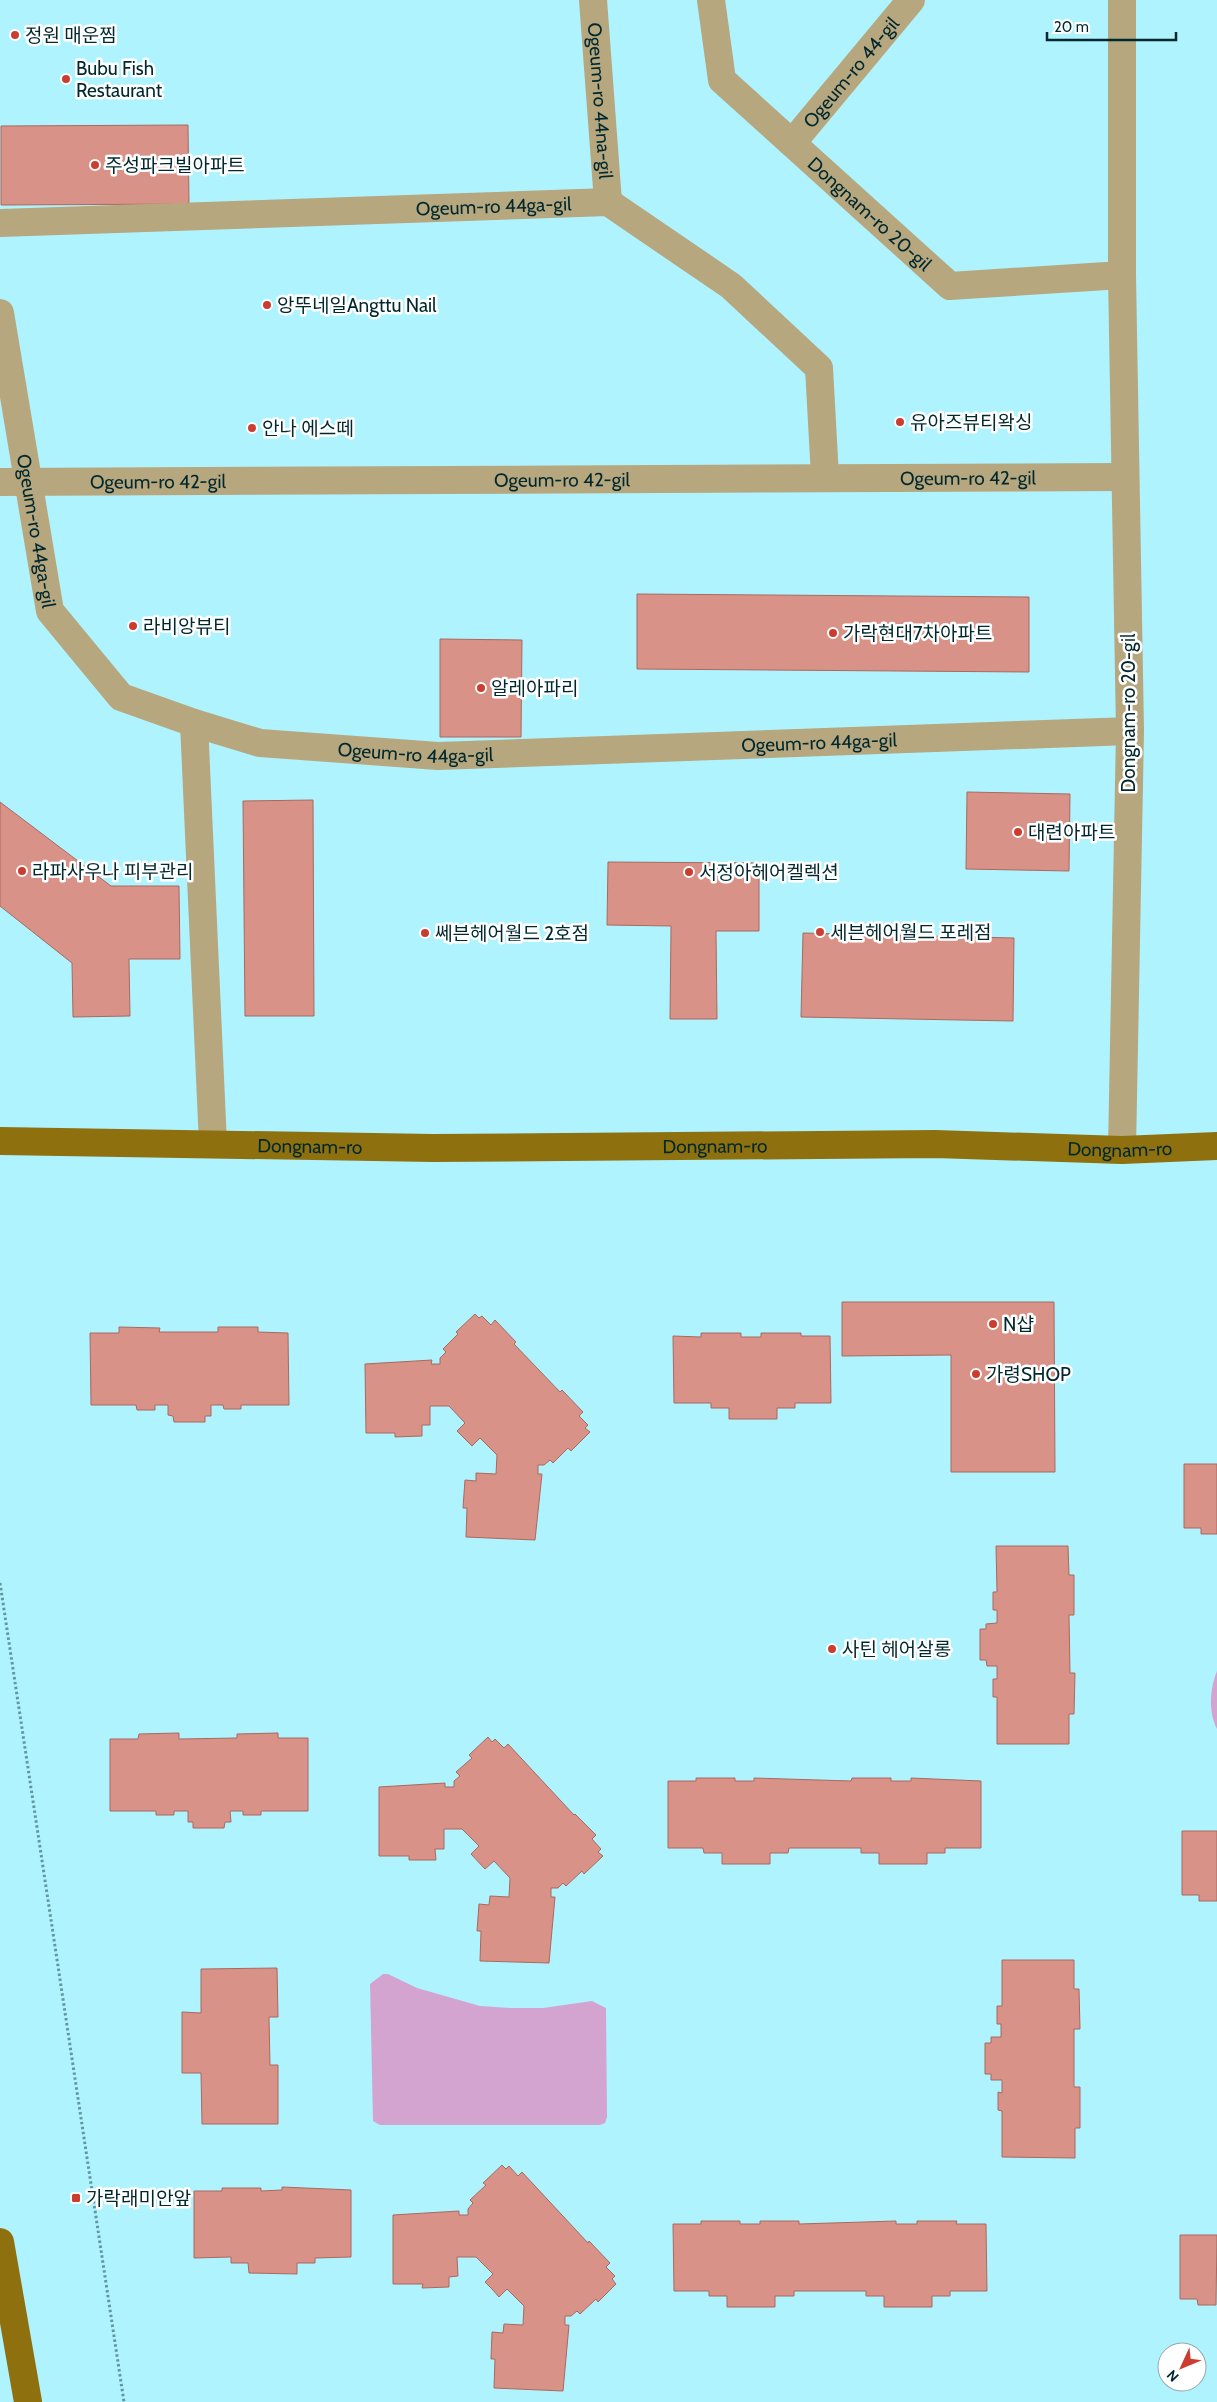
<svg xmlns="http://www.w3.org/2000/svg" width="1217" height="2402" viewBox="0 0 1217 2402" font-family="Cabin,'Noto Sans KR',sans-serif">
  <style>
    .green { fill: #d4a4d0 }
    .building { fill: #d89287; stroke: #aa695e }
    .lines { fill: none; stroke-linecap: round; stroke-linejoin: round }
    .path { stroke: #6098a1; stroke-width: 3; stroke-dasharray: 2.5 2.5; stroke-linecap: butt }
    .minor { stroke: #b6a77e; stroke-width: 28 }
    .major { stroke: #8e700e; stroke-width: 28 }
    .poi-dot { fill: #ca3d2f; stroke: #fff; stroke-width: 2 }
    .labels { text-anchor: middle; dominant-baseline: central; stroke-width: 5; stroke-linejoin: round; paint-order: stroke }
    .poi-label { font-size: 19px; fill: #00282e; stroke: #fff; text-anchor: start }
    .street-label { font-size: 19px; fill: #00282e; stroke: #fff }
  </style>
  <rect width="100%" height="100%" fill="#aff3ff"/>
  <g class="green">
    <path d="M1217,1671v58c-9,-17 -7,-41 0,-58z"/>
    <polygon points="383,1974 388,1974 417,1988 480,2006 511,2008 543,2008 592,2001 606,2008 607,2117 605,2123 600,2125 380,2125 373,2121 370,1984"/>
  </g>
  <g class="building">
    <polygon points="188,125 189,204 1,205 1,126"/>
    <polygon points="637,594 1029,597 1029,672 637,669"/>
    <polygon points="440,639 522,640 521,737 440,737"/>
    <polygon points="967,792 1070,794 1069,871 966,869"/>
    <polygon points="313,800 314,1016 245,1016 243,801"/>
    <polygon points="0,802 111,886 179,886 180,959 129,959 130,1016 73,1017 72,963 0,906"/>
    <polygon points="608,862 759,863 759,931 716,931 717,1019 670,1019 671,926 607,925"/>
    <polygon points="803,933 1014,938 1013,1021 801,1017"/>
    <polygon points="842,1302 1054,1302 1055,1472 951,1472 951,1355 842,1356"/>
    <polygon points="475,1314 479,1318 482,1316 491,1325 495,1320 516,1342 514,1344 560,1392 562,1390 583,1412 579,1416 588,1425 585,1428 590,1432 571,1451 568,1448 553,1463 550,1460 544,1465 538,1465 538,1474 542,1474 535,1540 466,1537 467,1508 463,1508 465,1480 476,1481 476,1473 496,1474 497,1455 480,1438 472,1446 457,1431 465,1423 449,1406 430,1406 430,1425 422,1425 422,1436 395,1437 395,1433 366,1433 365,1364 432,1360 431,1364 440,1364 440,1358 446,1352 443,1349 458,1334 456,1332"/>
    <polygon points="119,1327 160,1328 159,1332 218,1332 218,1327 258,1327 258,1332 288,1333 289,1405 241,1405 241,1409 224,1409 223,1405 211,1405 211,1416 205,1416 205,1422 174,1422 173,1416 168,1415 168,1405 155,1405 155,1410 137,1410 136,1405 91,1405 90,1333 119,1333"/>
    <polygon points="701,1333 741,1333 741,1337 761,1337 761,1333 801,1333 801,1336 830,1336 831,1403 795,1403 795,1408 777,1408 777,1419 729,1419 729,1408 711,1408 711,1403 674,1403 673,1336 701,1337"/>
    <polygon points="1184,1464 1217,1464 1217,1534 1201,1534 1201,1528 1184,1528"/>
    <polygon points="996,1546 1068,1546 1069,1575 1074,1575 1074,1615 1069,1615 1070,1673 1075,1673 1074,1714 1069,1714 1069,1744 997,1744 997,1697 993,1697 993,1679 997,1679 997,1666 987,1666 986,1660 980,1660 980,1629 986,1629 986,1624 997,1623 997,1610 993,1610 993,1592 997,1592"/>
    <polygon points="179,1733 179,1739 237,1738 237,1734 278,1733 278,1738 308,1738 308,1811 261,1811 261,1815 243,1815 243,1811 230,1811 231,1822 225,1822 224,1828 193,1828 193,1822 188,1822 188,1811 174,1811 174,1815 156,1815 156,1811 110,1811 110,1739 138,1739 139,1734"/>
    <polygon points="488,1737 492,1742 495,1739 504,1748 508,1744 574,1815 575,1814 596,1835 592,1839 601,1849 598,1852 603,1856 584,1874 582,1871 566,1886 563,1883 558,1888 551,1888 551,1897 555,1897 549,1963 480,1961 481,1931 477,1931 479,1904 489,1905 490,1896 509,1897 510,1878 494,1861 485,1869 471,1854 479,1846 462,1829 444,1829 444,1849 435,1849 436,1860 409,1860 409,1856 379,1856 379,1787 445,1783 445,1787 454,1787 454,1781 460,1776 456,1772 472,1758 469,1755"/>
    <polygon points="696,1778 735,1778 735,1781 754,1781 754,1778 851,1781 852,1778 891,1778 891,1781 911,1781 911,1778 981,1781 981,1848 945,1848 945,1853 927,1853 927,1864 879,1864 879,1853 861,1853 861,1848 789,1848 788,1853 770,1853 770,1864 722,1864 722,1853 704,1853 703,1848 668,1848 668,1781 696,1781"/>
    <polygon points="1182,1831 1217,1831 1217,1901 1199,1901 1199,1895 1182,1895"/>
    <polygon points="1002,1960 1074,1960 1074,1989 1079,1989 1080,2029 1074,2029 1074,2087 1080,2087 1080,2128 1075,2128 1075,2158 1002,2157 1002,2111 998,2110 998,2092 1002,2093 1002,2080 991,2080 991,2074 985,2074 985,2043 991,2043 991,2037 1001,2037 1001,2024 997,2024 997,2006 1002,2006"/>
    <polygon points="277,1968 278,2017 269,2017 270,2065 278,2065 278,2124 202,2124 201,2073 182,2073 182,2012 201,2013 201,1969"/>
    <polygon points="502,2165 506,2169 509,2166 518,2176 522,2172 588,2243 589,2241 610,2263 606,2267 615,2276 612,2279 616,2284 598,2302 596,2299 580,2314 577,2311 571,2316 565,2316 565,2325 569,2325 563,2391 494,2388 495,2359 491,2359 492,2332 503,2333 504,2324 523,2325 524,2306 507,2289 499,2297 492,2289 485,2282 493,2274 476,2257 457,2257 458,2276 449,2277 449,2287 422,2288 423,2284 393,2284 393,2215 459,2211 459,2215 468,2215 468,2209 473,2203 470,2200 486,2185 483,2183"/>
    <polygon points="282,2187 351,2190 351,2257 315,2258 315,2263 297,2263 297,2274 249,2273 248,2263 231,2263 231,2257 194,2258 194,2191 222,2191 222,2188 261,2188 261,2191 282,2190"/>
    <polygon points="701,2221 740,2221 740,2224 760,2224 760,2221 799,2221 799,2224 896,2221 896,2224 917,2224 917,2221 957,2221 956,2224 986,2224 987,2291 950,2291 950,2296 932,2296 932,2307 884,2307 884,2296 866,2296 866,2291 794,2291 794,2296 775,2296 775,2307 727,2307 727,2296 709,2296 709,2291 674,2291 673,2224 701,2224"/>
    <polygon points="1180,2235 1217,2235 1216,2305 1198,2305 1197,2299 1180,2299"/>
  </g>
  <g class="lines">
    <polyline class="path" points="0,1583 124,2402"/>
    <g class="minor">
      <path id="s1" d="M593,0l15,202"/>
      <path id="s2" d="M711,0l11,80 228,206 172,-11"/>
      <path id="s3" d="M792,143l119,-143"/>
      <path id="s4" d="M0,223l608,-21 123,84 88,82 6,109"/>
      <path id="s5" d="M0,313l50,298 71,86 73,26 66,20 178,13 692,-25"/>
      <path id="s6" d="M0,482l1125,-5"/>
      <polyline points="194,723 213,1144"/>
      <polyline points="1122,1150 1130,731 1122,275 1122,0"/>
    </g>
    <g class="major">
      <path id="s7" d="M0,1141l433,7 502,-4 187,6 95,-4"/>
      <polyline points="0,2242 28,2402"/>
    </g>
  </g>
  <g class="poi-dot">
    <circle cx="15" cy="35" r="5"/>
    <circle cx="66" cy="79" r="5"/>
    <circle cx="95" cy="165" r="5"/>
    <circle cx="267" cy="305" r="5"/>
    <circle cx="900" cy="422" r="5"/>
    <circle cx="252" cy="428" r="5"/>
    <circle cx="133" cy="626" r="5"/>
    <circle cx="833" cy="633" r="5"/>
    <circle cx="481" cy="688" r="5"/>
    <circle cx="1018" cy="832" r="5"/>
    <circle cx="22" cy="871" r="5"/>
    <circle cx="689" cy="872" r="5"/>
    <circle cx="820" cy="932" r="5"/>
    <circle cx="425" cy="933" r="5"/>
    <circle cx="993" cy="1324" r="5"/>
    <circle cx="976" cy="1374" r="5"/>
    <circle cx="832" cy="1649" r="5"/>
    <rect x="71" y="2193" width="10" height="10" rx="2.5"/>
  </g>
  <g class="labels">
    <g class="poi-label">
      <text x="25" y="35">정원 매운찜</text>
      <text x="76" y="68">Bubu Fish<tspan x="76" dy="22">Restaurant</tspan></text>
      <text x="105" y="165">주성파크빌아파트</text>
      <text x="277" y="305">앙뚜네일Angttu Nail</text>
      <text x="910" y="422">유아즈뷰티왁싱</text>
      <text x="262" y="428">안나 에스떼</text>
      <text x="143" y="626">라비앙뷰티</text>
      <text x="843" y="633">가락현대7차아파트</text>
      <text x="491" y="688">알레아파리</text>
      <text x="1028" y="832">대련아파트</text>
      <text x="32" y="871">라파사우나 피부관리</text>
      <text x="699" y="872">서정아헤어켈렉션</text>
      <text x="830" y="932">세븐헤어월드 포레점</text>
      <text x="435" y="933">쎄븐헤어월드 2호점</text>
      <text x="1003" y="1324">N샵</text>
      <text x="986" y="1374">가령SHOP</text>
      <text x="842" y="1649">사틴 헤어살롱</text>
      <text x="86" y="2198">가락래미안앞</text>
    </g>
    <g class="street-label">
      <text stroke="none"><textPath href="#s3" startOffset="92">Ogeum-ro 44-gil</textPath></text>
      <text stroke="none"><textPath href="#s1" startOffset="101">Ogeum-ro 44na-gil</textPath></text>
      <text stroke="none"><textPath href="#s4" startOffset="494">Ogeum-ro 44ga-gil</textPath></text>
      <text stroke="none"><textPath href="#s2" startOffset="280">Dongnam-ro 20-gil</textPath></text>
      <text stroke="none"><textPath href="#s6" startOffset="968">Ogeum-ro 42-gil</textPath></text>
      <text stroke="none"><textPath href="#s6" startOffset="562">Ogeum-ro 42-gil</textPath></text>
      <text stroke="none"><textPath href="#s6" startOffset="158">Ogeum-ro 42-gil</textPath></text>
      <text stroke="none"><textPath href="#s5" startOffset="221">Ogeum-ro 44ga-gil</textPath></text>
      <text transform="translate(1128 713) rotate(-90)">Dongnam-ro 20-gil</text>
      <text stroke="none"><textPath href="#s5" startOffset="1120">Ogeum-ro 44ga-gil</textPath></text>
      <text stroke="none"><textPath href="#s5" startOffset="716">Ogeum-ro 44ga-gil</textPath></text>
      <text stroke="none"><textPath href="#s7" startOffset="715">Dongnam-ro</textPath></text>
      <text stroke="none"><textPath href="#s7" startOffset="310">Dongnam-ro</textPath></text>
      <text stroke="none"><textPath href="#s7" startOffset="1120">Dongnam-ro</textPath></text>
    </g>
  </g>
  <g transform="translate(1182 2367) rotate(226)"><circle r="24" fill="#ffffff" stroke="#99a9ab"/>
  <path d="M0-4L9 19L0 12L-9 19Z" fill="#ca3d2f"/>
  <text y="-8" font-size="14" font-weight="bold" text-anchor="middle" fill="#00282e">N</text>
  </g>
  <path d="M1047 32v8h129v-8" fill="none" stroke="#00282e" stroke-width="2.5"/>
  <text x="1054" y="32" font-size="15" fill="#00282e" stroke="#ffffff" stroke-width="4" paint-order="stroke">20 m</text>
</svg>
